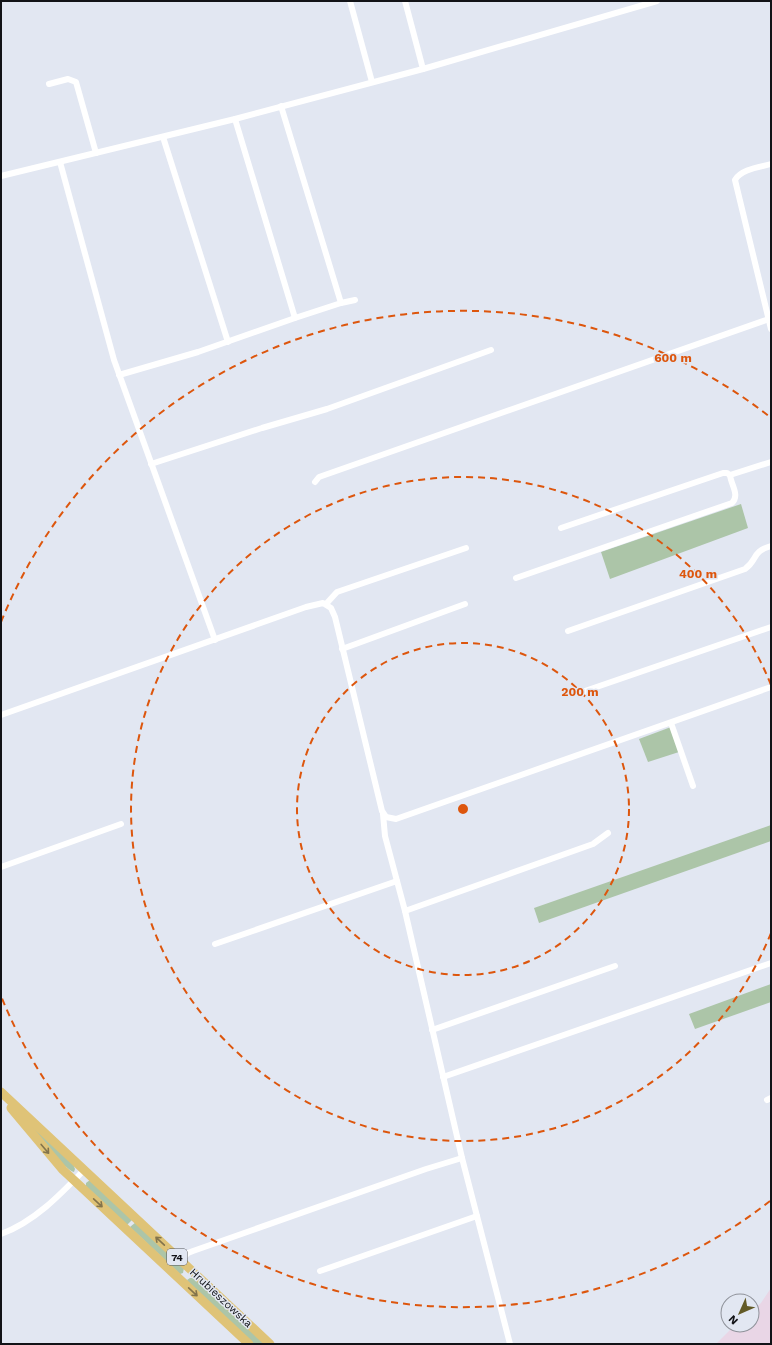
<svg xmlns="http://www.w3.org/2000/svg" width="772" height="1345" viewBox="0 0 772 1345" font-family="'Work Sans',sans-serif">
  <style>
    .medical { fill: #e9d6e6 }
    .green { fill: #acc5a8 }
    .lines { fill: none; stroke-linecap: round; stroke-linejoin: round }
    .street { stroke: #fff; stroke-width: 6 }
    .primary { stroke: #dfc377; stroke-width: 9 }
    .oneway { stroke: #83744c }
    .ring { fill: none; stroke: #dd560d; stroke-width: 2; stroke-dasharray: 7 5 }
    .labels { text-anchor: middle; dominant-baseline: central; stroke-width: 3; stroke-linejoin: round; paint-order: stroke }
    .shield { fill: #e2e7f2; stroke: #505359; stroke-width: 1 }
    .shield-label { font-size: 10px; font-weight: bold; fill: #121317 }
    .street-label { font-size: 11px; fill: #121317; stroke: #e2e7f2 }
    .centre { fill: #dd560d; stroke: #e2e7f2; stroke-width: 2 }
    .ring-label { font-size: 12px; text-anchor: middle; font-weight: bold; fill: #dd560d; stroke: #e2e7f2; stroke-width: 3; stroke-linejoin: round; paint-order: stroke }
  </style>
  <rect width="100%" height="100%" fill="#e2e7f2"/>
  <polygon class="medical" points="771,1288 771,1344 716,1344 735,1325 752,1325 752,1311 761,1303"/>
  <g class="green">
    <polygon points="741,504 748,528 610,579 601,552"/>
    <polygon points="671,727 679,752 648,762 639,739"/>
    <polygon points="771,825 771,841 539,923 534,908"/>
    <polygon points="771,984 771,1002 695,1029 689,1014"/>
    <path d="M26,1119l47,45 2,5 -1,3c-9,-1 -40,-43 -48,-53z"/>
    <polygon points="90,1180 133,1219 127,1225 86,1186 86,1183"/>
    <polygon points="136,1222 184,1268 183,1273 180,1274 130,1227"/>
    <polygon points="190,1278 194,1278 266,1344 254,1344 188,1282 187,1280"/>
  </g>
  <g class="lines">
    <g class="street">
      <polyline points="350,1 372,82"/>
      <polyline points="405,1 423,69"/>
      <polyline points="49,84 68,79 76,82 96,153"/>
      <polyline points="235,119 295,318 341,303 281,106"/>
      <polyline points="163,137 228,342"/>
      <polyline points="60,162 114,360 215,640"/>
      <path d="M771,164c-10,3 -30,5 -36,16l36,149"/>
      <polyline points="1,176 235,119 423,69 657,1"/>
      <polyline points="341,303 355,300"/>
      <polyline points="119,375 198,352 295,318"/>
      <polyline points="151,464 262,428 327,409 491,350"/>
      <polyline points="315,482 319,477 769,319"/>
      <polyline points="561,528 723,473 727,473 730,475"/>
      <path d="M516,578l216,-75c8,-8 -1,-18 -2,-28l41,-13"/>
      <polyline points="326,604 337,592 466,548"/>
      <path d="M568,631l177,-62c13,-9 6,-17 26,-23"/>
      <polyline points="342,649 465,604"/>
      <polyline points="582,692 771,627"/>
      <polyline points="1,715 306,607 323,603 331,608 335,617 382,811 386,817 396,819 771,687"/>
      <polyline points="671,723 693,786"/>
      <polyline points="383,814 385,836 405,911 462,1158 510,1344"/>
      <polyline points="1,867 121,824"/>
      <polyline points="405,911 593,844 608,833"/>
      <polyline points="215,944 397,881"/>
      <polyline points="432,1030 615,966"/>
      <polyline points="443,1077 771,963"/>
      <polyline points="767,1100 771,1098"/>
      <path d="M1,1234c33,-12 59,-39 83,-64"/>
      <polyline points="181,1260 188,1253 193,1251 426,1169 462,1158"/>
      <polyline points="320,1271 477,1216"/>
    </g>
    <g class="primary">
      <polyline points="1,1092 270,1344"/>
      <polyline points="11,1108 63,1170 249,1344"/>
    </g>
  </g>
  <defs><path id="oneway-shaft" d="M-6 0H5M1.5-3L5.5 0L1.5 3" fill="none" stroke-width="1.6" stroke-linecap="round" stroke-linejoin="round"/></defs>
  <g class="oneway">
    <use href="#oneway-shaft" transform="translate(45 1149) rotate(50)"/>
    <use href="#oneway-shaft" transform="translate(98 1203) rotate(43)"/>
    <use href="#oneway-shaft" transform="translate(160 1241) rotate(-137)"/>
    <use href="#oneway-shaft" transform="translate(193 1292) rotate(43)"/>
  </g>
  <g class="ring">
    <circle cx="463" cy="809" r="166"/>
    <path d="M771 933A332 332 0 1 1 771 685"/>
    <path d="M770 1201A498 498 0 0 1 1 996M1 622A498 498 0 0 1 770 417"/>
  </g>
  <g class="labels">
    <rect class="shield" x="167" y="1249" width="20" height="16" rx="3"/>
    <g class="shield-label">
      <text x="177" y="1257">74</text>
    </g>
    <g class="street-label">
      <text transform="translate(221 1298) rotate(43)">Hrubieszowska</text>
    </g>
  </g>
  <circle cx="463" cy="809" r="6" class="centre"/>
  <g class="ring-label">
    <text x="673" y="362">600 m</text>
    <text x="698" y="578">400 m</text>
    <text x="580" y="696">200 m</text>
  </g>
  <rect width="772" height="1345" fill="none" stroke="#121317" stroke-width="4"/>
  <g transform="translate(740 1313) rotate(225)"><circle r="19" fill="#e2e7f2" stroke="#8f929a"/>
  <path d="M0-3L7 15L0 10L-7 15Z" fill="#625a27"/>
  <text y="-6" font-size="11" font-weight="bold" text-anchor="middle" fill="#121317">N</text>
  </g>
</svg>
